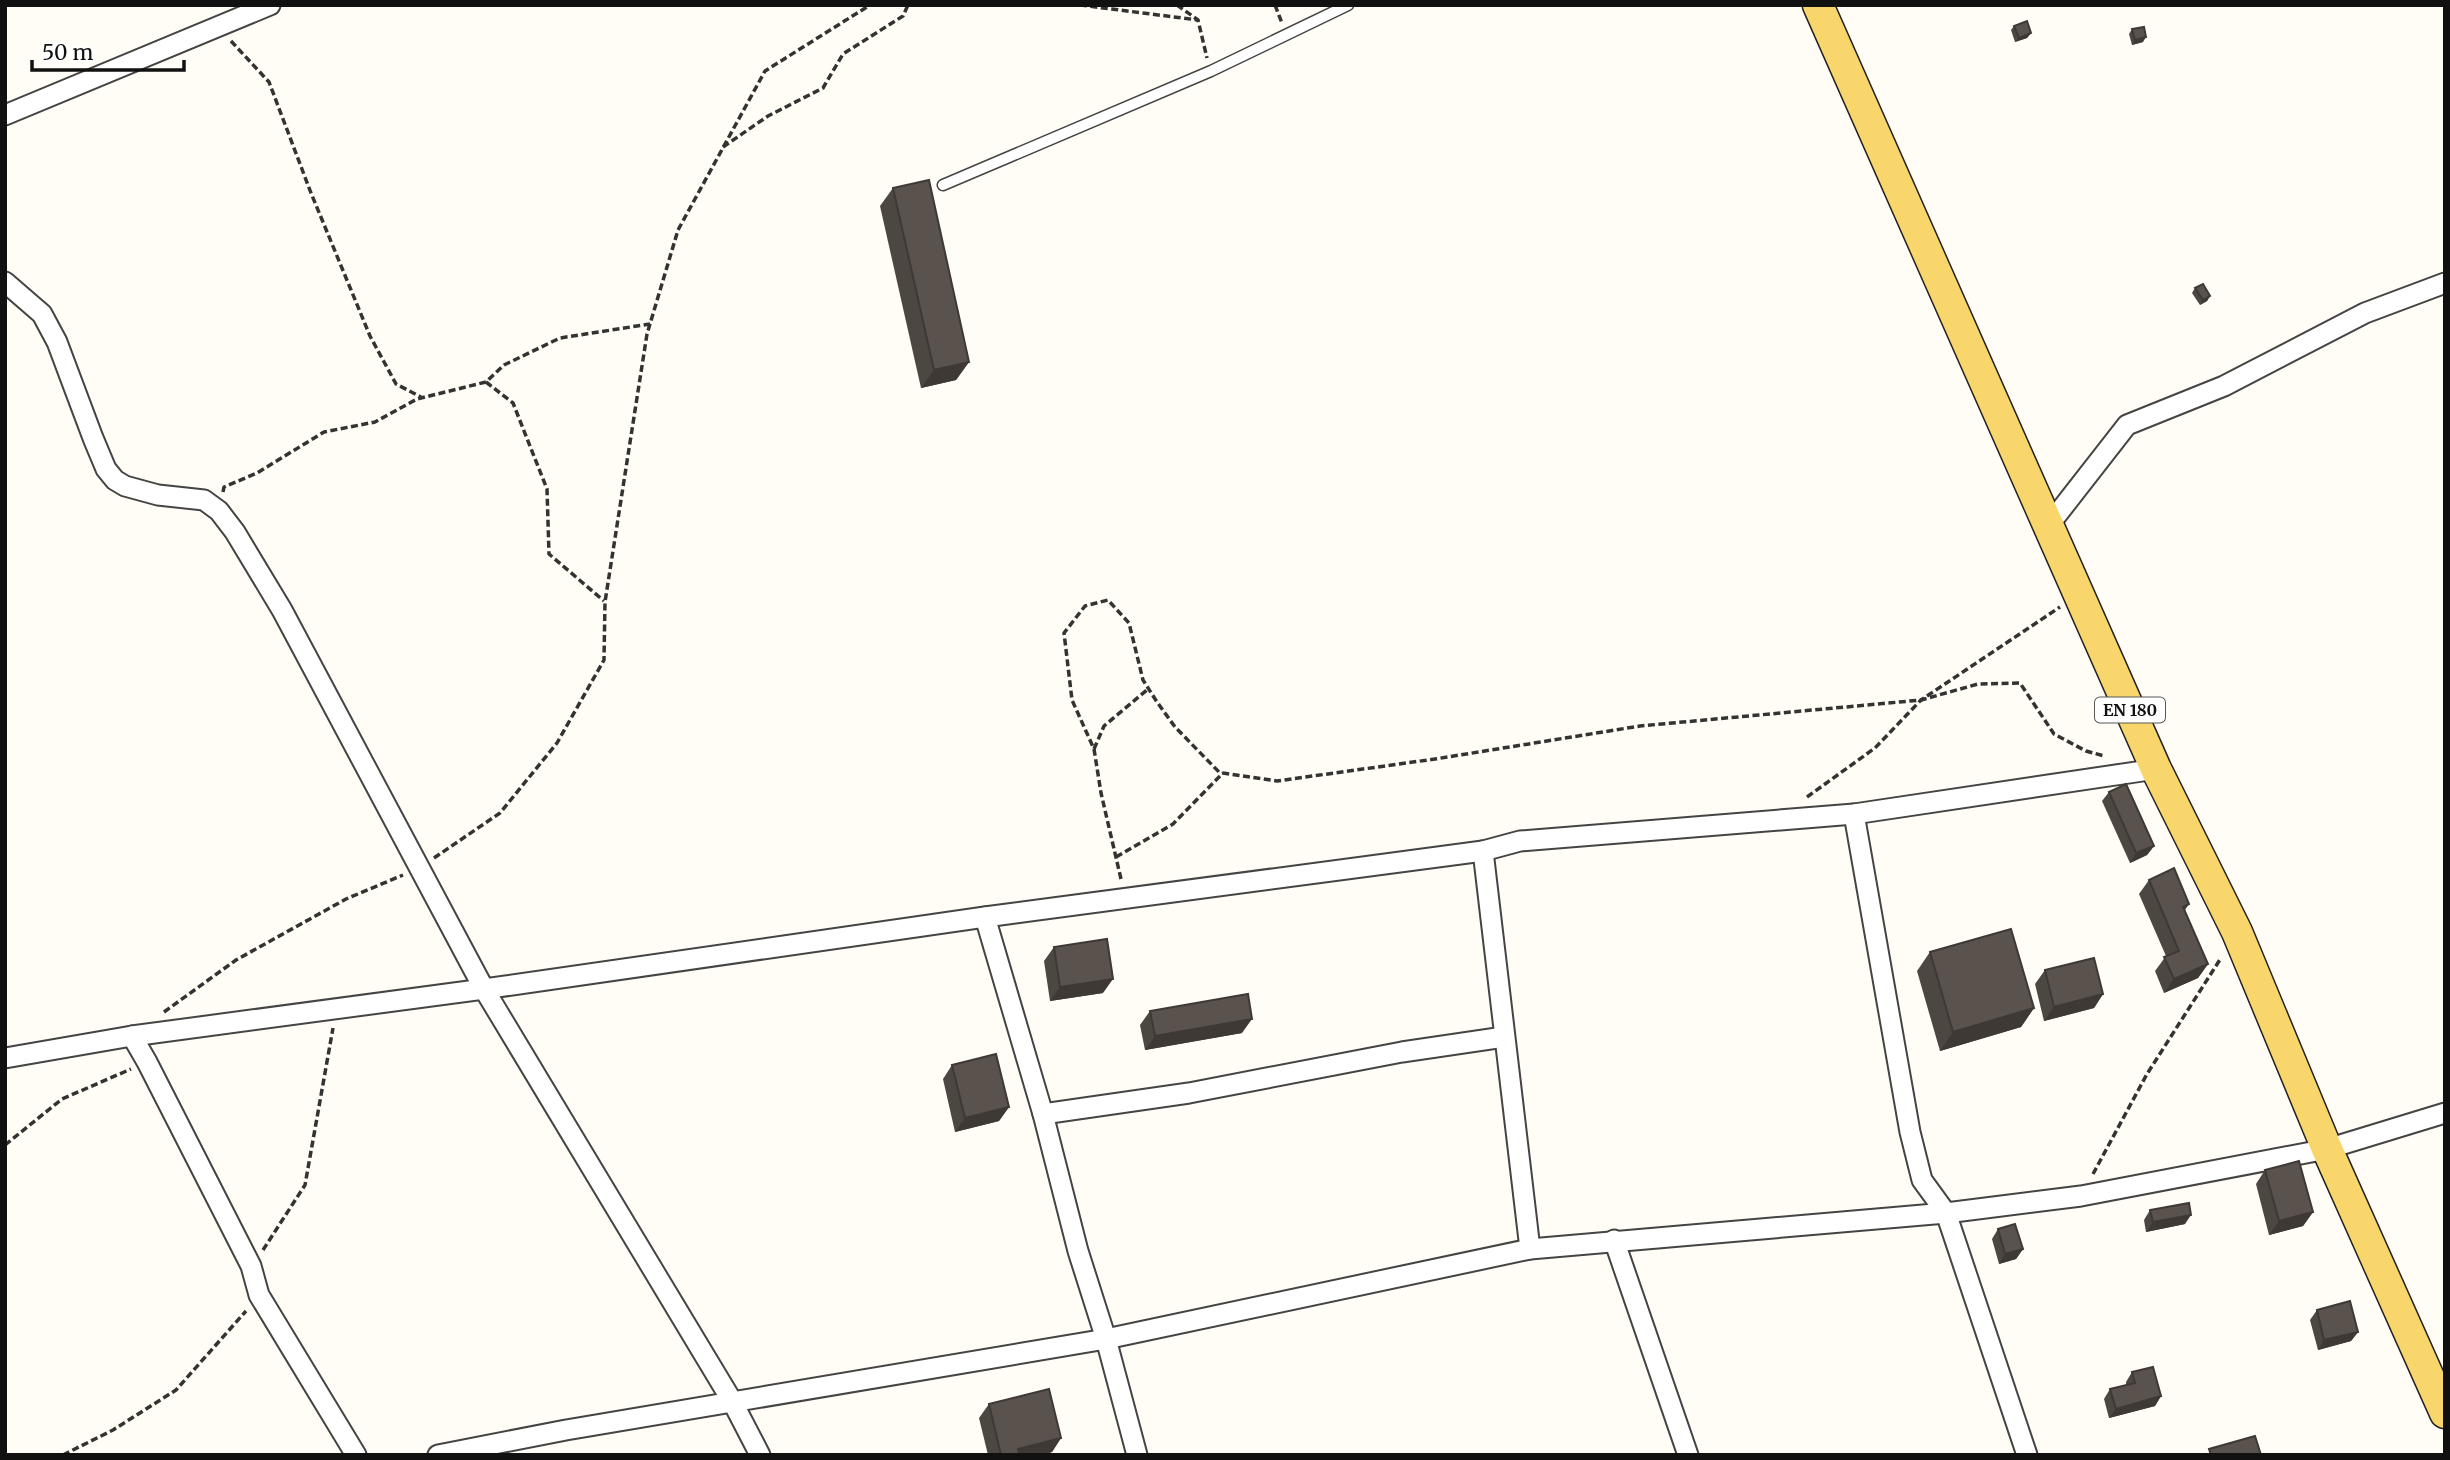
<svg xmlns="http://www.w3.org/2000/svg" width="2450" height="1460" viewBox="0 0 2450 1460" font-family="Merriweather,serif">
  <style>
    .lines { fill: none; stroke-linecap: round; stroke-linejoin: round }
    .lane-casing { stroke: #444; stroke-width: 13 }
    .street-casing { stroke: #444; stroke-width: 23 }
    .primary-casing { stroke: #222; stroke-width: 33 }
    .path { stroke: #333; stroke-width: 3.5; stroke-dasharray: 7 3.5; stroke-linecap: butt }
    .lane { stroke: #fff; stroke-width: 10 }
    .street { stroke: #fff; stroke-width: 19 }
    .primary { stroke: #f9d66b; stroke-width: 30 }
    .wall { fill: #4d4742 }
    .shaded-wall { fill: #3f3936 }
    .building { fill: #5a524d; stroke: #3f3936; stroke-width: 2 }
    .labels { text-anchor: middle; dominant-baseline: central; stroke-width: 7; stroke-linejoin: round; paint-order: stroke }
    .shield { fill: #fff; stroke: #585858; stroke-width: 2 }
    .shield-label { font-size: 16px; font-weight: bold; fill: #111 }
  </style>
  <rect width="100%" height="100%" fill="#fffdf5"/>
  <g class="lines">
    <g class="lane-casing">
      <polyline id="lane" points="943,185 1211,71 1348,5"/>
    </g>
    <g class="street-casing">
      <g id="street">
        <polyline points="5,115 270,5"/>
        <polyline points="5,282 42,314 57,342 93,438 106,469 115,480 125,486 158,495 204,500 219,511 235,532 282,610 484,989 732,1401 760,1455"/>
        <polyline points="2049,525 2127,425 2224,386 2365,313 2445,283"/>
        <polyline points="1854,814 1910,1132 1922,1180 1946,1213 2027,1455"/>
        <polyline points="1483,851 1530,1249"/>
        <polyline points="985,917 1043,1114 1078,1251 1106,1339 1137,1455"/>
        <polyline points="132,1036 147,1062 251,1266 259,1295 356,1455"/>
        <polyline points="5,1058 132,1036 484,989 985,917 1483,851 1520,841 1854,814 2156,769"/>
        <polyline points="1043,1114 1189,1093 1402,1052 1504,1037"/>
        <polyline points="1614,1240 1688,1455"/>
        <polyline points="438,1455 566,1430 1106,1339 1530,1249 1946,1213 2081,1196 2327,1149 2445,1113"/>
      </g>
    </g>
    <g class="primary-casing">
      <polyline id="primary" points="1818,5 2156,769 2237,932 2327,1149 2445,1413"/>
    </g>
    <g class="path">
      <polyline points="1080,5 1198,20"/>
      <polyline points="1177,5 1198,20 1207,58"/>
      <polyline points="1275,5 1282,23"/>
      <polyline points="231,41 269,82 311,193 370,336 396,384 421,397"/>
      <polyline points="723,147 768,116 823,88 843,54 903,16 908,5"/>
      <polyline points="486,382 513,403 547,489 549,554 604,601"/>
      <polyline points="223,492 224,487 257,473 324,432 375,422 417,399 486,382 504,365 560,338 650,324"/>
      <polyline points="1094,749 1104,726 1148,689"/>
      <polyline points="1807,797 1875,748 1921,700 2060,607"/>
      <polyline points="1116,857 1173,824 1223,773"/>
      <polyline points="434,858 500,813 557,743 604,660 605,602 647,334 678,230 765,71 870,5"/>
      <polyline points="1121,879 1101,793 1094,749 1072,700 1064,633 1085,606 1108,600 1129,623 1143,680 1157,702 1175,727 1219,772 1223,773 1277,781 1435,759 1640,726 1921,700 1978,684 2020,683 2054,734 2086,751 2104,756"/>
      <polyline points="164,1012 236,960 346,899 403,875"/>
      <polyline points="5,1145 62,1099 131,1069"/>
      <polyline points="2093,1174 2147,1074 2221,958"/>
      <polyline points="263,1250 305,1185 333,1028"/>
      <polyline points="63,1455 113,1430 176,1390 246,1311"/>
    </g>
    <use href="#lane" class="lane"/>
    <use href="#street" class="street"/>
    <use href="#primary" class="primary"/>
  </g>
  <g class="wall">
    <polygon points="2014,26 2031,33 2027,38 2015,42 2011,30"/>
    <polygon points="2132,29 2143,42 2132,45 2129,34"/>
    <polygon points="893,188 969,362 956,380 921,388 880,206"/>
    <polygon points="2195,288 2210,296 2207,301 2200,305 2192,293"/>
    <polygon points="2109,792 2154,846 2147,855 2130,863 2102,801"/>
    <polygon points="2149,880 2189,904 2185,910 2208,964 2198,978 2164,993 2155,971 2166,956 2139,894"/>
    <polygon points="1054,947 1103,993 1050,1001 1044,961"/>
    <polygon points="1930,952 2034,1008 2021,1027 1940,1051 1917,971"/>
    <polygon points="2045,970 2103,994 2094,1008 2044,1021 2035,984"/>
    <polygon points="1150,1011 1242,1033 1145,1050 1140,1025"/>
    <polygon points="952,1065 1009,1107 999,1121 955,1132 943,1079"/>
    <polygon points="2265,1170 2313,1212 2303,1226 2269,1235 2256,1184"/>
    <polygon points="2150,1210 2185,1224 2146,1232 2144,1220"/>
    <polygon points="1998,1229 2023,1249 2016,1259 1999,1264 1992,1239"/>
    <polygon points="2317,1310 2358,1332 2351,1341 2318,1350 2310,1320"/>
    <polygon points="2132,1372 2161,1396 2155,1406 2109,1418 2104,1399 2110,1389 2126,1385 2126,1382"/>
    <polygon points="989,1404 1061,1438 1052,1452 1042,1455 988,1455 979,1418"/>
  </g>
  <g class="shaded-wall">
    <polygon points="2031,33 2027,38 2015,42 2019,38"/>
    <polygon points="2146,37 2143,42 2132,45 2135,40"/>
    <polygon points="2210,296 2207,301 2200,305 2203,300"/>
    <polygon points="969,362 956,380 921,388 934,370"/>
    <polygon points="2154,846 2147,855 2130,863 2136,853"/>
    <polygon points="2208,964 2198,978 2164,993 2174,979"/>
    <polygon points="1113,979 1103,993 1050,1001 1060,987"/>
    <polygon points="2103,994 2094,1008 2044,1021 2054,1007"/>
    <polygon points="2034,1008 2021,1027 1940,1051 1953,1032"/>
    <polygon points="1252,1019 1242,1033 1145,1050 1155,1036"/>
    <polygon points="1009,1107 999,1121 955,1132 965,1118"/>
    <polygon points="2313,1212 2303,1226 2269,1235 2279,1221"/>
    <polygon points="2191,1215 2185,1224 2146,1232 2153,1222"/>
    <polygon points="2023,1249 2016,1259 1999,1264 2005,1254"/>
    <polygon points="2358,1332 2351,1341 2318,1350 2324,1340"/>
    <polygon points="2161,1396 2155,1406 2109,1418 2116,1409"/>
    <polygon points="1061,1438 1052,1452 1042,1455 1014,1455 1018,1449"/>
  </g>
  <g class="building">
    <polygon points="2027,21 2031,33 2019,38 2014,26"/>
    <polygon points="2144,27 2146,37 2135,40 2132,29"/>
    <polygon points="929,180 969,362 934,370 893,188"/>
    <polygon points="2203,284 2210,296 2203,300 2195,288"/>
    <polygon points="2126,784 2154,846 2136,853 2109,792"/>
    <polygon points="2174,868 2189,904 2183,907 2208,964 2174,979 2164,957 2179,951 2149,880"/>
    <polygon points="2011,929 2034,1008 1953,1032 1930,952"/>
    <polygon points="1107,939 1113,979 1060,987 1054,947"/>
    <polygon points="2094,958 2103,994 2054,1007 2045,970"/>
    <polygon points="1248,994 1252,1019 1155,1036 1150,1011"/>
    <polygon points="996,1054 1009,1107 965,1118 952,1065"/>
    <polygon points="2299,1161 2313,1212 2279,1221 2265,1170"/>
    <polygon points="2189,1203 2191,1215 2153,1222 2150,1210"/>
    <polygon points="2015,1224 2023,1249 2005,1254 1998,1229"/>
    <polygon points="2350,1301 2358,1332 2324,1340 2317,1310"/>
    <polygon points="2153,1367 2161,1396 2116,1409 2110,1389 2135,1383 2132,1372"/>
    <polygon points="1049,1389 1061,1438 1018,1449 1020,1455 1001,1455 989,1404"/>
    <polygon points="2255,1436 2261,1455 2211,1455 2209,1449"/>
  </g>
  <g class="labels">
    <rect class="shield" x="2095" y="697.5" width="70" height="25" rx="5"/>
    <g class="shield-label">
      <text x="2130" y="710">EN 180</text>
    </g>
  </g>
  <rect width="2450" height="1460" fill="none" stroke="#111111" stroke-width="14"/>
  <path d="M32 60v10h152v-10" fill="none" stroke="#111111" stroke-width="3.5"/>
  <text x="42" y="60" font-size="21" fill="#111111" stroke="#ffffff" stroke-width="5" paint-order="stroke">50 m</text>
</svg>
